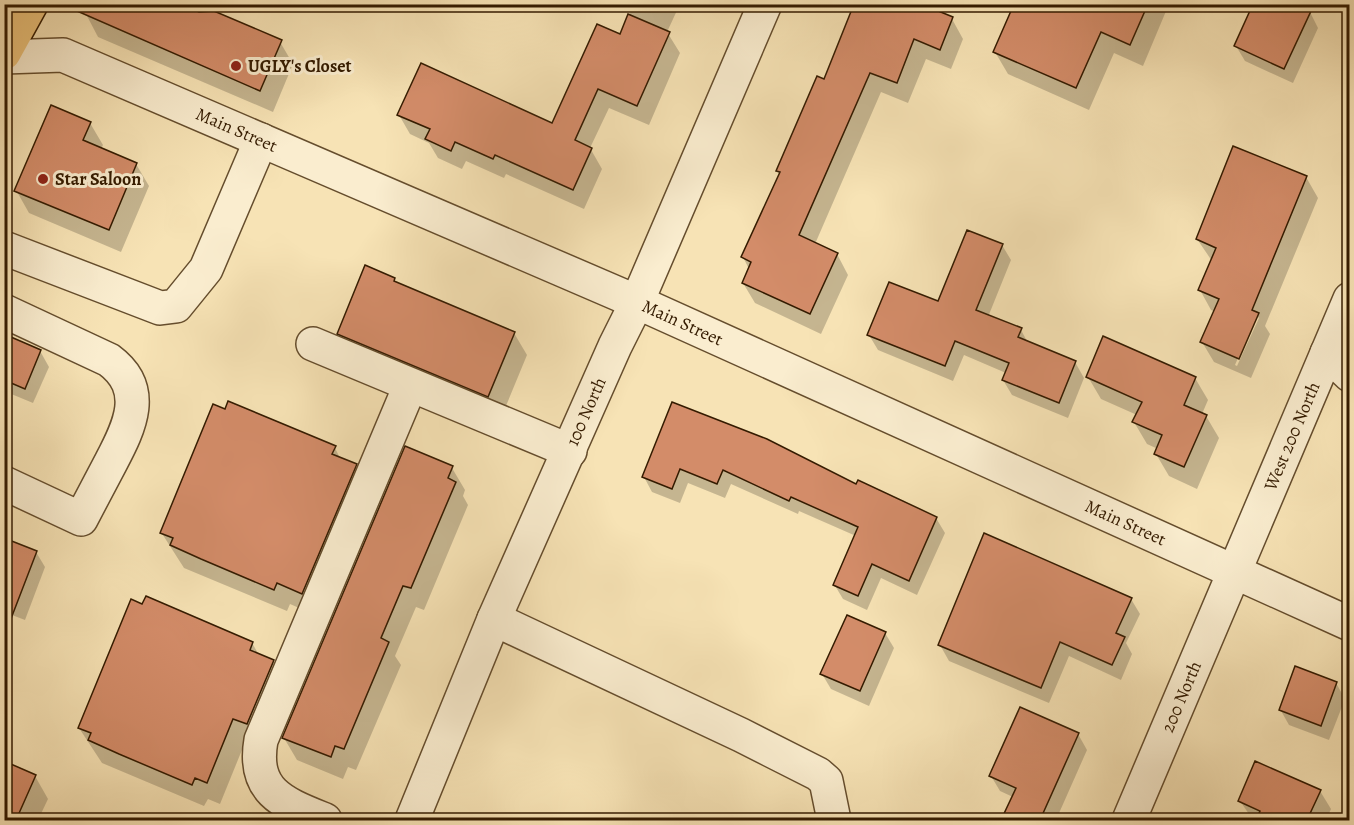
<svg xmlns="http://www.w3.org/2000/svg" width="1354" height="825" viewBox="0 0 1354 825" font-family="Alegreya,serif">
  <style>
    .shadow { fill: #0003; fill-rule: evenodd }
    .building { fill: #d38c69; stroke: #341b00; stroke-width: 1.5 }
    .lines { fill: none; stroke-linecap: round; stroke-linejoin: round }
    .minor-casing { stroke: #654d2d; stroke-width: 36 }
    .major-casing { stroke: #341b00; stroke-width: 36 }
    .minor { stroke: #faedcf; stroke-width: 33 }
    .major { stroke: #ecc27a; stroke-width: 33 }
    .poi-dot { fill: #8f2418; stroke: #faedcf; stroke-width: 2 }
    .labels { text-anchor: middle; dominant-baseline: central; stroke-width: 6; stroke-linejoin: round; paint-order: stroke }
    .poi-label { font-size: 18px; font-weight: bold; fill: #341b00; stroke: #faedcf; text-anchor: start }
    .street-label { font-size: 18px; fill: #341b00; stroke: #faedcf }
  </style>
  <rect width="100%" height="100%" fill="#f7e3b5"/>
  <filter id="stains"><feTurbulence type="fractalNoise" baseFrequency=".00333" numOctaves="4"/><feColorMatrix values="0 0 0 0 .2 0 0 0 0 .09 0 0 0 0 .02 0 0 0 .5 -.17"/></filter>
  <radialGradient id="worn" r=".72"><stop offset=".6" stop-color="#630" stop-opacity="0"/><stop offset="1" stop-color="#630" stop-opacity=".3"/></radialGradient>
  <g class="shadow">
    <polygon points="634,4 680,4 667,32 680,53 649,125 609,108 590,148 602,169 584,209 506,174 504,178 466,161 462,169 438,158 429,143 410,134 399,115 553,125 620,36"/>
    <polygon points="1082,4 1169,4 1143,66 1114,53 1089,110 1008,74 995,52"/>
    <polygon points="1310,12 1318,28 1293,83 1245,61 1236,46"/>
    <polygon points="199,13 280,42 293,64 273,112 98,37 86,14"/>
    <polygon points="952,19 963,39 951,69 926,59 908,103 881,92 815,244 837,254 848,275 821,334 755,303 743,283 749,269 743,257 780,175 777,171 824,81"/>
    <polygon points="90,123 103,145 101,149 136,164 149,186 121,252 29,213 16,190"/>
    <path d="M1306,177l12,21 -53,128 5,8 -19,44 -37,-16 -12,-20 13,-30 -4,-2 -11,-20 12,-29 -15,-22zM1256,315l3,3 -22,48 -2,-1z"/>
    <polygon points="1002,245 1011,260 988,317 1021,330 1028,343 1075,362 1084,378 1068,418 1012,395 1003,380 1006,373 964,355 953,381 878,350 869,335 939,303"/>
    <polygon points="394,279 396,283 514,333 527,355 501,418 351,356 339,334"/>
    <polygon points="4,336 40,351 49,367 33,403 4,391"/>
    <polygon points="1088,377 1195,378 1208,400 1202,414 1206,416 1219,438 1197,489 1169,476 1156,454 1158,449 1147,444 1134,422 1137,415 1101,399"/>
    <polygon points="673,404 857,486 936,518 945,533 917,595 881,578 867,610 843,599 834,584 856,536 799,511 798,514 731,484 725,498 688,483 680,503 652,492 644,477"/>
    <polygon points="335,448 341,460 356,466 368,488 315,615 290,604 287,611 184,568 161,532"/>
    <polygon points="406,448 452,468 465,490 463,496 468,505 424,610 416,607 395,656 401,665 356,770 348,767 343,779 297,760 284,738"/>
    <polygon points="36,552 45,567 25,620 4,612"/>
    <polygon points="1131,599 1140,614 1126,643 1132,654 1121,680 1069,656 1049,703 949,661 940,645"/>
    <polygon points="885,633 894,648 869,706 831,689 822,674"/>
    <polygon points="252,643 259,655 273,661 286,683 246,740 220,804 208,799 204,806 102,763 79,728"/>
    <polygon points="1336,683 1345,699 1329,740 1289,725 1280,709"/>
    <polygon points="1078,734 1087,750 1056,820 1003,820 1013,797 1000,791 991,776"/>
    <polygon points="4,763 35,776 48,799 38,820 4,820"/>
    <polygon points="1320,791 1331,809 1326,820 1253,820 1240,801"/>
  </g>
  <g class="building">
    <polygon points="61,4 182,4 199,12 214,11 282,40 260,91"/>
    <polygon points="854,4 921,4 953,17 940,50 914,39 897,83 870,73 799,235 838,253 810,314 742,283 751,262 741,257 780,172 776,171 817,76 824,79"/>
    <polygon points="1014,4 1148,4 1130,45 1101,32 1076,88 993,52"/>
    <polygon points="1253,4 1296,4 1311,11 1284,69 1234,46"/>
    <polygon points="628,14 670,32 637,106 598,89 575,140 592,148 573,190 495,155 493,159 455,142 451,151 425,139 430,129 397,115 421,63 552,123 597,24 620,34"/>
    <polygon points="51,105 91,122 83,140 137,163 109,230 14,191"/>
    <polygon points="1233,146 1307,176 1252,310 1259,313 1239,359 1200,342 1219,299 1198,290 1216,248 1196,239"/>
    <polygon points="967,230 1003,244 976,310 1022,328 1018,337 1076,361 1059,403 1002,380 1009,363 955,341 945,366 867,335 889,282 938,301"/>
    <polygon points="365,265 395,278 394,281 515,332 488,397 337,334"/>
    <polygon points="4,334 41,350 25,389 4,380"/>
    <polygon points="1103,336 1196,377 1184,405 1207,415 1184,467 1154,454 1162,435 1132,422 1142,402 1086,377"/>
    <polygon points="228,401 336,446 332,454 357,464 302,594 277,583 274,590 201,559 170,545 173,538 160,533 213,404 225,409"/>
    <polygon points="672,402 767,439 856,484 858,480 937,517 909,581 872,564 858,596 833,585 858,527 791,497 789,501 723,470 717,484 680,469 672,489 642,477"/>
    <polygon points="405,446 453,466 448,478 456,482 411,588 403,586 381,638 389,642 344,749 335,746 331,757 282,738"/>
    <polygon points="984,533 1132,598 1116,633 1125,637 1112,665 1060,642 1041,688 938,645"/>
    <polygon points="4,538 37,551 7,629 4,629"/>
    <polygon points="146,596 253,642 250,650 274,660 247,724 233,719 207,783 195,778 192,785 119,754 88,740 91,733 78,728 131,599 142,604"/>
    <polygon points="847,615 886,632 860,691 820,674"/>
    <polygon points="1295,666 1337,682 1321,726 1279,710"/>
    <polygon points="1020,707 1079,733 1040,820 1001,820 1016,788 989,776"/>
    <polygon points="4,761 36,775 16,820 4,820"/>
    <polygon points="1255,761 1321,790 1307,820 1256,820 1260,811 1238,801"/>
  </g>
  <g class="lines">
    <g class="minor-casing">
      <g id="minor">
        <path id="s1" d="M4,57l59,-2 574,247 713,322"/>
        <polyline points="4,248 160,308 176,306 206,269 261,140"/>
        <path d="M4,311l105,49c39,29 21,66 2,102 -10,19 -20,38 -30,57l-77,-36"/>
        <polyline points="313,344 570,451"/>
        <polyline points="1327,353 1350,375"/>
        <polyline points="494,619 741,735 818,774 826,781 834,820"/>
        <path d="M325,820c-42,-17 -73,-28 -64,-80l149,-354"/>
        <path id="s2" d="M412,820l82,-201 121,-273 22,-44 128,-298"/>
        <path id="s3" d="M1129,820l221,-521"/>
      </g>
    </g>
    <g class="major-casing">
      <polyline id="major" points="4,53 31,4"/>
    </g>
    <use href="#minor" class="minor"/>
    <use href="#major" class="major"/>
  </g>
  <g class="poi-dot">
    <circle cx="236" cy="66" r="6"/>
    <circle cx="43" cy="179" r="6"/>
  </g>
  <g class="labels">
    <g class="poi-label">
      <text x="248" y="66">UGLY's Closet</text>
      <text x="55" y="179">Star Saloon</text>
    </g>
    <g class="street-label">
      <text stroke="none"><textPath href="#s1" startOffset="248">Main Street</textPath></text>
      <text stroke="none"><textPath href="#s1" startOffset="734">Main Street</textPath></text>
      <text stroke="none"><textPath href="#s2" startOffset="444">100 North</textPath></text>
      <text stroke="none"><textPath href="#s3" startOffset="417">West 200 North</textPath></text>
      <text stroke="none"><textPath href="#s1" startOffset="1220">Main Street</textPath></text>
      <text stroke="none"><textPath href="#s3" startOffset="134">200 North</textPath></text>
    </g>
  </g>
  <rect width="1354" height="825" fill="none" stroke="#f7e3b5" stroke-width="24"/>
  <rect x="6" y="6" width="1342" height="813" fill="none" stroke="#341b00" stroke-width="3"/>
  <rect x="12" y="12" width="1330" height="801" fill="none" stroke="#341b00" stroke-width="1.5"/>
  <rect width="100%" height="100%" filter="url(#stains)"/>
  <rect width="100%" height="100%" fill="url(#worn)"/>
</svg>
